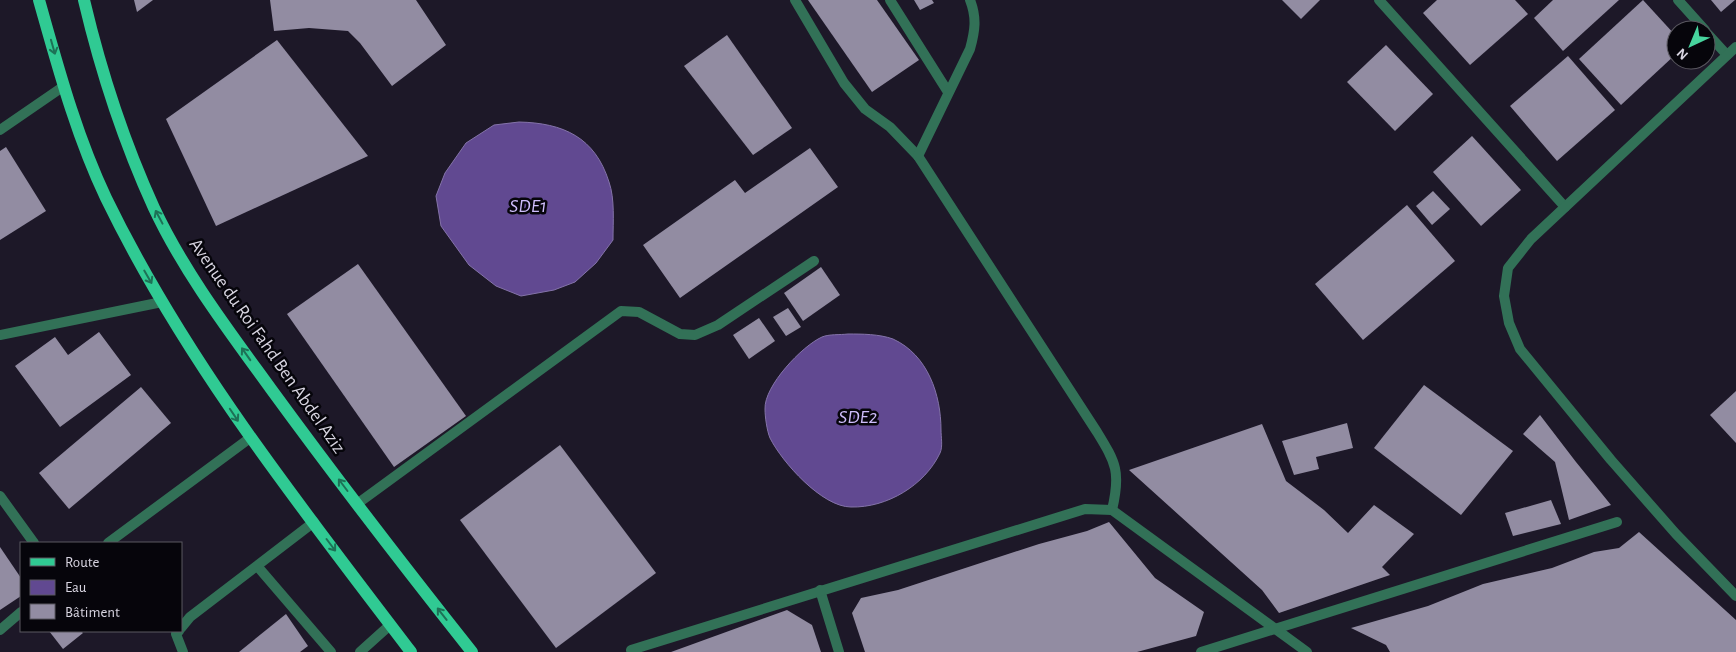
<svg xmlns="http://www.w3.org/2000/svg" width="1736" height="652" viewBox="0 0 1736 652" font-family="'Alegreya Sans',sans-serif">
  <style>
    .water { fill: #614991; stroke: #8473a9 }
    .building { fill: #928ca2 }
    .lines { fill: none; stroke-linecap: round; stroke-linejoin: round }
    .lane { stroke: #327157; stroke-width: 10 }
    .street { stroke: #327157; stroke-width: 10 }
    .primary { stroke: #30ca93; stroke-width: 12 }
    .oneway { stroke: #1d7156 }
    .labels { text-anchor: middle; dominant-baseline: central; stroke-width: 5; stroke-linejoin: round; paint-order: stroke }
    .street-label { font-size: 19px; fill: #d7d4e0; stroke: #06050b }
    .water-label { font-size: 20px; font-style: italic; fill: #cebdfb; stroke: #06050b }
  </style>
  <rect width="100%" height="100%" fill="#1d1828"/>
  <g class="water">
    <path d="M519,122c44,1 76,15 90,60 6,17 4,40 4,58l-17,23 -21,19 -21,8 -33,6 -25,-10 -27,-21 -28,-39 -5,-30 9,-23 21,-30 28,-18z"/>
    <path d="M848,334c14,0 31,0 45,5 35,16 48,56 48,91 0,7 2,17 -1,23 -15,32 -53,55 -89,54 -29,0 -69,-45 -81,-69 -3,-7 -5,-21 -5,-29 -1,-23 37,-63 57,-72 7,-3 18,-2 26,-3z"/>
  </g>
  <g class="building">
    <polygon points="134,0 153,0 137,12"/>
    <polygon points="270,0 416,0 446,45 392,86 360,43 348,31 309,28 274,31"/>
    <polygon points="808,0 877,0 919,60 872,92"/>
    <polygon points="914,0 932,0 934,3 920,10"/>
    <polygon points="1282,0 1320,0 1301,19"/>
    <polygon points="1437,0 1515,0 1528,14 1470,65 1423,13"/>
    <polygon points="1553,0 1619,0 1563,51 1534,18"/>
    <polygon points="1643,0 1676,36 1676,54 1621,105 1579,59"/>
    <polygon points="1711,0 1735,0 1721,12"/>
    <polygon points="727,35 792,128 753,155 684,66"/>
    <polygon points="277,40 368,156 216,226 166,119"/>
    <polygon points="1386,45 1433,94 1395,131 1347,82"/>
    <polygon points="1568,56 1615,110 1557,161 1510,106"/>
    <polygon points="1472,136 1521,190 1481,226 1433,172"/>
    <polygon points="6,147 46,211 0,240 0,151"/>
    <polygon points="810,148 838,187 680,298 643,245 735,180 745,193"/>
    <polygon points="1433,191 1450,209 1432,225 1416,206"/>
    <polygon points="1407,205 1455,261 1363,340 1315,284"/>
    <polygon points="358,264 466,416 394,467 287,314"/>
    <polygon points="821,267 840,295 803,321 784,293"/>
    <polygon points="788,308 801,327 786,336 773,317"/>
    <polygon points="759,318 775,341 749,359 733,335"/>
    <polygon points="99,332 131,375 60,427 15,366 55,337 68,355"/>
    <polygon points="1424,385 1513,451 1461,515 1374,448"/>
    <polygon points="141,387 171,423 69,509 39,473"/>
    <polygon points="1736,391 1736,443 1710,415"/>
    <polygon points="1540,415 1576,462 1611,505 1569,520 1555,462 1523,434"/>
    <polygon points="1347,423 1353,448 1316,457 1319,469 1294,475 1282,441"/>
    <polygon points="1262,424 1286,481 1324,510 1348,533 1374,505 1414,534 1382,567 1390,575 1279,613 1262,590 1129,470"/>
    <polygon points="560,445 656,573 556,648 460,520"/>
    <polygon points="1551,500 1561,524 1513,536 1505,513"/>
    <polygon points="1109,522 1155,578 1204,612 1196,636 1137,652 865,652 852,613 861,598 898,590 1039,544 1087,531"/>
    <polygon points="1639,532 1736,620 1736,652 1390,652 1386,645 1351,628 1428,606 1483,584 1552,568 1594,552 1619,548"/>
    <polygon points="0,547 21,578 21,596 0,610"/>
    <polygon points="787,610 812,625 821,652 671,652"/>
    <polygon points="286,614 308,646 300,652 239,652"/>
    <polygon points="49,631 81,631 83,633 63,649"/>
  </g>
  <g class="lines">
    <g class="lane">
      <polyline points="357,504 621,311 639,312 680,334 695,335 718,325 814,261"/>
      <polyline points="258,567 331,652"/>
      <polyline points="181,628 190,617 314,522"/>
      <polyline points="179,631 176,634 183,652"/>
      <polyline points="360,652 390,625"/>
    </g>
    <g class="street">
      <path d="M795,0l49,83 21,26 25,18 28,29 179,276c19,31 24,40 15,78"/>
      <polyline points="890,0 948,92"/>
      <polyline points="1379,0 1565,207"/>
      <polyline points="1678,0 1705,30"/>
      <polyline points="1706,32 1727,55"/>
      <polyline points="1736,47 1531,239 1508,268 1504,296 1509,323 1520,349 1611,460 1676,534 1736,596"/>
      <polyline points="0,130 64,86"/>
      <path d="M918,156l52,-107c5,-18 7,-31 0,-49"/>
      <polyline points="0,335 162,302"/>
      <polyline points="0,496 34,543"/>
      <polyline points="108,543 250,438"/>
      <polyline points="820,590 839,652"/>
      <polyline points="0,630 21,612"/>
      <polyline points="631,650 1085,509 1112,510 1307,652"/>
      <polyline points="1201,652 1617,522"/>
    </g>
    <g class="primary">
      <path d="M39,0c19,67 37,135 67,198 80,165 195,309 305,454"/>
      <path d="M84,0c17,72 39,140 70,208 30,64 75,123 117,181 65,89 132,176 201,263"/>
    </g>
  </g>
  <defs><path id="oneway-shaft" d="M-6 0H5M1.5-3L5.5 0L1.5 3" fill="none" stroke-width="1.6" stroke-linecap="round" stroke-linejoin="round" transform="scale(1.25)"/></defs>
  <g class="oneway">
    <use href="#oneway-shaft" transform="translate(53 47) rotate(74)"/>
    <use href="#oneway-shaft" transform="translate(159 217) rotate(-118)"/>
    <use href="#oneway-shaft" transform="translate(148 277) rotate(60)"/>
    <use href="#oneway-shaft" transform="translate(246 354) rotate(-125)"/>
    <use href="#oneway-shaft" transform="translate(234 415) rotate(56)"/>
    <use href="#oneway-shaft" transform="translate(343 485) rotate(-127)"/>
    <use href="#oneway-shaft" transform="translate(331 545) rotate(53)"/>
    <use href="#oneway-shaft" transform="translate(442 614) rotate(-128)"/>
  </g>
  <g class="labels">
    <g class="street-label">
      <text transform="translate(267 346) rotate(55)">Avenue du Roi Fahd Ben Abdel Aziz</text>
    </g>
    <g class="water-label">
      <text x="528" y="206">SDE1</text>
      <text x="858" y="417">SDE2</text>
    </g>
  </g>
  <rect x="20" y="542" width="162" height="90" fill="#06050b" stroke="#5a5860"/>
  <rect x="30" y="558" width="25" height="8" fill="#30ca93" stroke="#5a5860"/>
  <text x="65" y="567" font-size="15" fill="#d7d4e0">Route</text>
  <rect x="30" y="580" width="25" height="15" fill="#614991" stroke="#5a5860"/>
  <text x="65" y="592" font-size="15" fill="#d7d4e0">Eau</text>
  <rect x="30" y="604" width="25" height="15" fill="#928ca2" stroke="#5a5860"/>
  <text x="65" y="617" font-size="15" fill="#d7d4e0">Bâtiment</text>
  <g transform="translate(1691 45) rotate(224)"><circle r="24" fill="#06050b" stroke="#5a5860"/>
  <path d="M0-4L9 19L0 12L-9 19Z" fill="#47d49e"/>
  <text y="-8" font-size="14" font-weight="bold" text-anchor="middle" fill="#d7d4e0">N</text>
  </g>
</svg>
